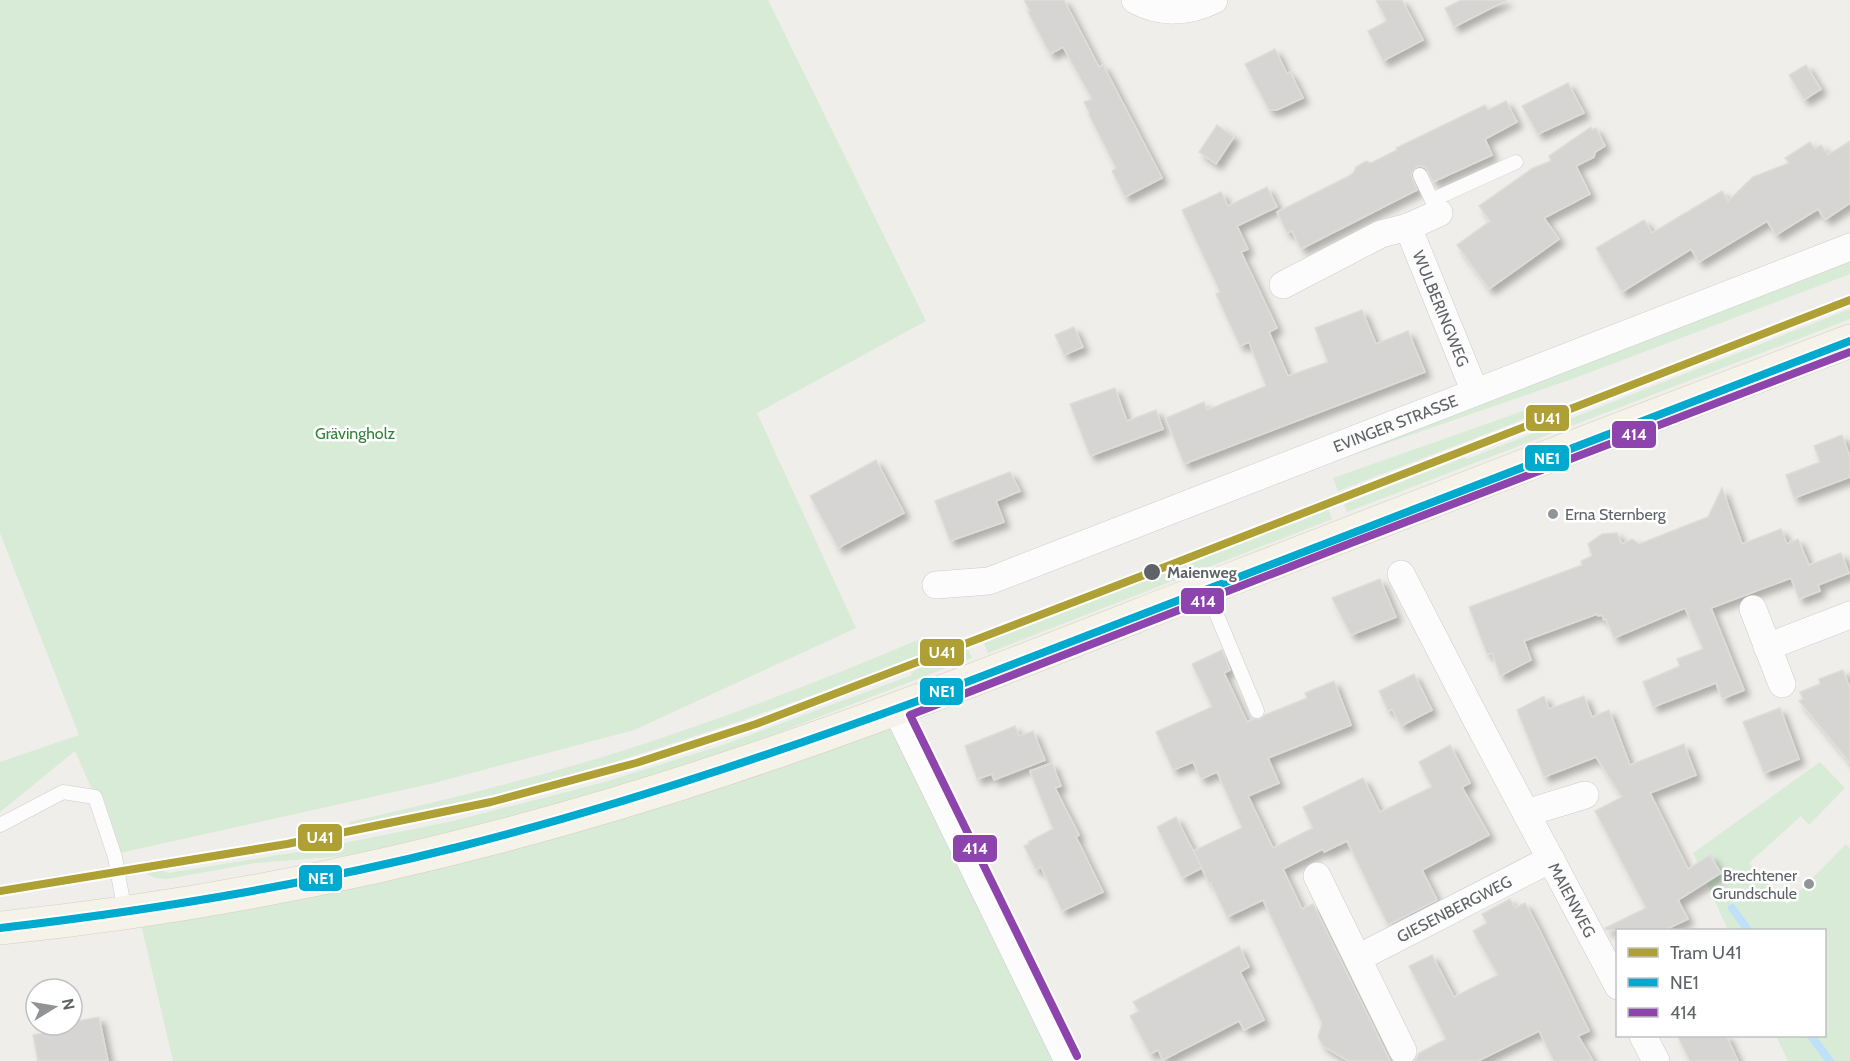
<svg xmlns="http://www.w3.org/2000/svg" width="1850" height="1061" viewBox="0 0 1850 1061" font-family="Cabin,sans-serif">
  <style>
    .green { fill: #d8ebd6 }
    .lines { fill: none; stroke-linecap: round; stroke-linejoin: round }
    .stream { stroke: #bfe0f9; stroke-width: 8 }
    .building { fill: #d6d5d3; stroke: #deddd9; stroke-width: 1.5; filter: url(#shadow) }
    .lane-casing { stroke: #cbcccc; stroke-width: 15 }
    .street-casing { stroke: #cbcccc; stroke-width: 28 }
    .primary-casing { stroke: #d7ceb8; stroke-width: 34 }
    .lane { stroke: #fdfcfc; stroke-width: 14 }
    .street { stroke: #fdfcfc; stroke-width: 27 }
    .primary { stroke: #f4f2e9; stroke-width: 33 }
    .bus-1-casing { stroke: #fff; stroke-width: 12 }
    .bus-2-casing { stroke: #fff; stroke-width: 12 }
    .bus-1 { stroke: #00a9ce; stroke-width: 8 }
    .bus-2 { stroke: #8e44ad; stroke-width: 8 }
    .tram-1-casing { stroke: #fff; stroke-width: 12 }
    .tram-1 { stroke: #aea034; stroke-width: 8 }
    .poi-dot { fill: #919496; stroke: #fff; stroke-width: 2 }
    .stop-dot { fill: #5f6368; stroke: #fff; stroke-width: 2 }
    .labels { text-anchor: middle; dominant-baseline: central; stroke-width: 5; stroke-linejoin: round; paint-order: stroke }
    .street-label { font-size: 16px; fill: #5f6368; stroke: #fff }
    .park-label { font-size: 16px; fill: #348238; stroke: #fff }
    .poi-label { font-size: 16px; fill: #5f6368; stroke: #fff; text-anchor: start }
    .stop-label { font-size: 16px; font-weight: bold; fill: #5f6368; stroke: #fff; text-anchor: start }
    .line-badge { stroke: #fff; stroke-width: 2 }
    .badge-label { font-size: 16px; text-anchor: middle; font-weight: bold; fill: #fff }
  </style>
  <defs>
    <filter id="shadow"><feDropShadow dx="5.5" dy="5.5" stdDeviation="3" flood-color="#0004"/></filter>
  </defs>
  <rect width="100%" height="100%" fill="#efeeea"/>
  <g class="green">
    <polygon points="0,0 768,0 926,321 757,413 856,628 634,730 434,783 120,853 75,751 0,812 0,762 79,735 0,533"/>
    <polygon points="1850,260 1850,274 1572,379 1350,456 1348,453"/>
    <polygon points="1850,309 1850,319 1347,512 1344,504 1465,457 1467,459"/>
    <polygon points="1532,408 1535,415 1338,491 1333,478"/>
    <polygon points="1328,509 1332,519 988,653 984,643"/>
    <path d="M920,639l6,14c-104,39 -208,78 -315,110 -85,26 -173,45 -261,63l-1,-4c87,-20 175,-41 260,-67 106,-33 209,-73 311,-116z"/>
    <polygon points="968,649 972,658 726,753 603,792 422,840 344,856 255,863 167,879 155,878 145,873 162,870 168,873 310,850 453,821 601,783 723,745 912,675 911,672"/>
    <polygon points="896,709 1068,1061 173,1061 138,911 307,881"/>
    <polygon points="1820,762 1845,788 1809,825 1801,816 1749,863 1787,904 1846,844 1850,848 1850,1061 1788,1061 1776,1036 1824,1036 1824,930 1728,930 1693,853"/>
  </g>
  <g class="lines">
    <g class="stream">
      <polyline points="1732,908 1748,930"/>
      <polyline points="1811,1036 1830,1061"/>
    </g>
  </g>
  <g class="building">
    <polygon points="1024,0 1064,0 1099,67 1103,65 1162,178 1125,197 1112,171 1116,168 1089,115 1090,114 1084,102 1092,99 1063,47 1050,54 1028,12 1030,11"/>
    <polygon points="1376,0 1402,0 1423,40 1383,61 1368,31 1387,21"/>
    <polygon points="1461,0 1507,0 1454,27 1445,8"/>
    <polygon points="1275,49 1287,74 1290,72 1303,98 1277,110 1269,110 1245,64"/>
    <polygon points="1806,65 1821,89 1804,100 1789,75"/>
    <polygon points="1568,83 1584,113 1538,134 1522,106"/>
    <polygon points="1506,101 1517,122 1485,139 1492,155 1433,182 1426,168 1421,166 1416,167 1411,175 1417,190 1301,249 1292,231 1287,233 1277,212 1349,176 1354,172 1356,167 1366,161 1371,163 1397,150 1396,148 1485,105 1488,110"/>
    <polygon points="1217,125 1234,137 1216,164 1199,152"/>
    <polygon points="1591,127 1592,130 1596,128 1605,146 1595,152 1594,157 1576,166 1590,194 1544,218 1559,239 1489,289 1457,245 1490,221 1479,206 1533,168 1551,161 1549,156"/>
    <polygon points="1850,141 1850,203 1826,219 1823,217 1818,209 1776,235 1767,221 1699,262 1691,249 1622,292 1596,248 1644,220 1652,233 1722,191 1728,201 1753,177 1789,163 1785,158 1810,142 1815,149 1821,145 1828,155"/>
    <polygon points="1267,187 1277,207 1237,226 1248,249 1241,252 1277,328 1269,332 1288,376 1328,362 1315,328 1362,310 1376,344 1408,331 1425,372 1184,464 1166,418 1204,402 1207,410 1266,386 1249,342 1240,346 1216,294 1220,292 1182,210 1221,192 1228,206"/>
    <polygon points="1074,327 1083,347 1064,355 1055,335"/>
    <polygon points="1115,388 1127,421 1156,410 1163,429 1090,456 1070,404"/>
    <polygon points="1842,435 1850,457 1850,477 1794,498 1786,475 1820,462 1814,446"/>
    <polygon points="876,460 904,513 838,548 810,496"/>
    <polygon points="1010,472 1020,491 996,501 1004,522 950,541 935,501"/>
    <polygon points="1722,488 1742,544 1781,529 1787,544 1798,539 1809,565 1841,553 1849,573 1818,585 1820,591 1799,599 1791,578 1711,608 1744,690 1722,699 1716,683 1653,707 1643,682 1680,666 1677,659 1703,649 1685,608 1614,638 1606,619 1604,620 1602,615 1598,616 1597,614 1524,641 1531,660 1500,676 1492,653 1487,654 1469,607 1582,565 1581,561 1592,556 1588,544 1602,534 1617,533 1622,544 1632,539 1639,544 1708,517"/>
    <polygon points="1380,579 1396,617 1351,635 1332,598"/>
    <polygon points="1222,650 1230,670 1224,673 1247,722 1254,719 1260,719 1265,715 1307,698 1305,693 1334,681 1351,725 1268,758 1279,783 1248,796 1273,848 1313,828 1303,807 1363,778 1380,812 1432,787 1419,762 1450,745 1470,783 1462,787 1489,835 1422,870 1437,900 1388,925 1347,841 1324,852 1323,849 1283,869 1302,909 1313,904 1390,1061 1348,1061 1323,1046 1318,1037 1322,1023 1263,900 1227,917 1211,883 1209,883 1193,851 1242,828 1217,772 1201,779 1193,762 1173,770 1156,732 1212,707 1192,664"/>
    <polygon points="1843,670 1850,688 1850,763 1799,701 1803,699 1800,692 1820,684 1819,679"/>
    <polygon points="1414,674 1432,710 1401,726 1392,709 1388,711 1379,691"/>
    <polygon points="1544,696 1549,709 1584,696 1592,717 1609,710 1630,765 1684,744 1696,775 1650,793 1688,869 1710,855 1721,873 1678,900 1688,919 1665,930 1606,930 1605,928 1646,908 1595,811 1622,797 1596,757 1544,777 1517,710"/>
    <polygon points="1780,708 1799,759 1764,773 1743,722"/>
    <polygon points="1015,726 1019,736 1033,731 1045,760 994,780 992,774 977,779 965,746"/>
    <polygon points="1052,763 1061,786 1055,788 1079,835 1076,837 1103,892 1062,911 1041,867 1036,870 1024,846 1029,844 1028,842 1053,829 1030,771"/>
    <polygon points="1176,817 1202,868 1182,878 1157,827"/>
    <polygon points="1510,899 1515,908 1525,903 1538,927 1589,1031 1578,1036 1593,1061 1554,1061 1539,1031 1478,1061 1415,1061 1419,1053 1446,1039 1409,966 1432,955 1454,997 1498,975 1473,931 1487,923 1482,914"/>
    <polygon points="1239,946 1249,967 1240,972 1264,1020 1244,1030 1239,1021 1163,1060 1158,1050 1150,1054 1130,1016 1139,1011 1133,1002"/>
    <polygon points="99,1017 108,1061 38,1061 33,1035 52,1031 51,1027 72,1025 72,1022"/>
    <polygon points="1677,1035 1726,1035 1738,1061 1690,1061"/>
  </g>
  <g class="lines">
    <g class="lane-casing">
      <g id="lane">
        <polyline points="1420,175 1436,209"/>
        <polyline points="1432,200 1516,162"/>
        <polyline points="1206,589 1257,711"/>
        <polyline points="0,825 63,792 95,797 115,857 125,913"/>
      </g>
    </g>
    <g class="street-casing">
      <g id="street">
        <path d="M1135,0c25,14 53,13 79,0"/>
        <path id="s1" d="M1408,227l67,165"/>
        <polyline points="1283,285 1381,234 1408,227 1439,213"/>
        <path id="s2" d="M1401,574l75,145 142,267"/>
        <path id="s3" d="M936,585l53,-4 861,-334"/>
        <polyline points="1753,609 1782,684"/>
        <polyline points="1767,647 1850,615"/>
        <polyline points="896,709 1068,1061"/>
        <polyline points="1526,813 1585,795"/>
        <polyline points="1317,876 1403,1051"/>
        <path id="s4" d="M1358,958l193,-99"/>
        <polyline points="1643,1036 1656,1061"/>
      </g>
    </g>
    <g class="primary-casing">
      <path id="primary" d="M0,928c246,-25 491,-81 725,-159 170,-56 337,-124 504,-189 206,-81 414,-160 621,-239"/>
    </g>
    <use href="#lane" class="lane"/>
    <use href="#street" class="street"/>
    <use href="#primary" class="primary"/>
    <g class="bus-1-casing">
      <path id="bus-1" d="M0,928c154,-18 307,-43 458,-81 155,-39 307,-90 457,-145l935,-361"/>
    </g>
    <g class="bus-2-casing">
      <polyline id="bus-2" points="1077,1056 910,715 1351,543 1850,352"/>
    </g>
    <use href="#bus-1" class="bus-1"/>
    <use href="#bus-2" class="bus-2"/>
    <g class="tram-1-casing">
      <polyline id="tram-1" points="0,891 287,844 491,802 636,763 756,724 1152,572 1850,300"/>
    </g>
    <use href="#tram-1" class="tram-1"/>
  </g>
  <g class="poi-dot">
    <circle cx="1553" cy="514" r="6"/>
    <circle cx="1809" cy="884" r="6"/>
  </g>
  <circle class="stop-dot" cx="1152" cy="572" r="9"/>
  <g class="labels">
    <g class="street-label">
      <text stroke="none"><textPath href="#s1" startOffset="88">WULBERINGWEG</textPath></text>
      <text stroke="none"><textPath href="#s3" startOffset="489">EVINGER STRASSE</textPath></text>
      <text stroke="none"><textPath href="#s2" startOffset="368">MAIENWEG</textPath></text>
      <text stroke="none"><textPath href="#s4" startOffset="108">GIESENBERGWEG</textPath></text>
    </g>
    <g class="park-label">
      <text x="355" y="433">Grävingholz</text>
    </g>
    <g class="poi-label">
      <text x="1565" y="514">Erna Sternberg</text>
      <text x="1797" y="875" text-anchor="end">Brechtener<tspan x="1797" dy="18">Grundschule</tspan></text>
    </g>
    <g class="stop-label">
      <text x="1167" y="572">Maienweg</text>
    </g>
  </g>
  <g class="line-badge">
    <rect x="1525" y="404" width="45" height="28" rx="6" fill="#aea034"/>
    <rect x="1611" y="420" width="46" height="29" rx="6" fill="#8e44ad"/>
    <rect x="1524" y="444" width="46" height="28" rx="6" fill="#00a9ce"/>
    <rect x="1180" y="587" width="45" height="28" rx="6" fill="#8e44ad"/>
    <rect x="919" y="638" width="46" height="29" rx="6" fill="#aea034"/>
    <rect x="919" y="677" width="45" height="29" rx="6" fill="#00a9ce"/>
    <rect x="297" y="823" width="46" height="29" rx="6" fill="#aea034"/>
    <rect x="952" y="834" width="46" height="29" rx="6" fill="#8e44ad"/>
    <rect x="298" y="864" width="45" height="28" rx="6" fill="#00a9ce"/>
  </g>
  <g class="badge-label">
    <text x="1547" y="424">U41</text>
    <text x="1634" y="440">414</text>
    <text x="1547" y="464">NE1</text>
    <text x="1203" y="607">414</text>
    <text x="942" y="658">U41</text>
    <text x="942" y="697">NE1</text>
    <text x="320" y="843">U41</text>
    <text x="975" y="854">414</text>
    <text x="321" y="884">NE1</text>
  </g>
  <rect x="1616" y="929" width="210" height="108" fill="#ffffff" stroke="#bfc1c3" stroke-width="1.5"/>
  <rect x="1628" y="948" width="30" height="9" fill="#aea034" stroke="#bfc1c3" stroke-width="1.5"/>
  <text x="1670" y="959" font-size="18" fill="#5f6368">Tram U41</text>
  <rect x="1628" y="978" width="30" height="9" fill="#00a9ce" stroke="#bfc1c3" stroke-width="1.5"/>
  <text x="1670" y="989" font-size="18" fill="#5f6368">NE1</text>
  <rect x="1628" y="1008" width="30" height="9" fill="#8e44ad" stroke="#bfc1c3" stroke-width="1.5"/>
  <text x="1670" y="1019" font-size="18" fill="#5f6368">414</text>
  <g transform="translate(54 1007) rotate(79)"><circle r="28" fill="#ffffff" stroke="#bfc1c3" stroke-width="1.5"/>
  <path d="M0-4.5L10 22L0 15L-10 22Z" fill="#919496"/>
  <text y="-9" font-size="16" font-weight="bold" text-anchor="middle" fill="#5f6368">N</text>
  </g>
</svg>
